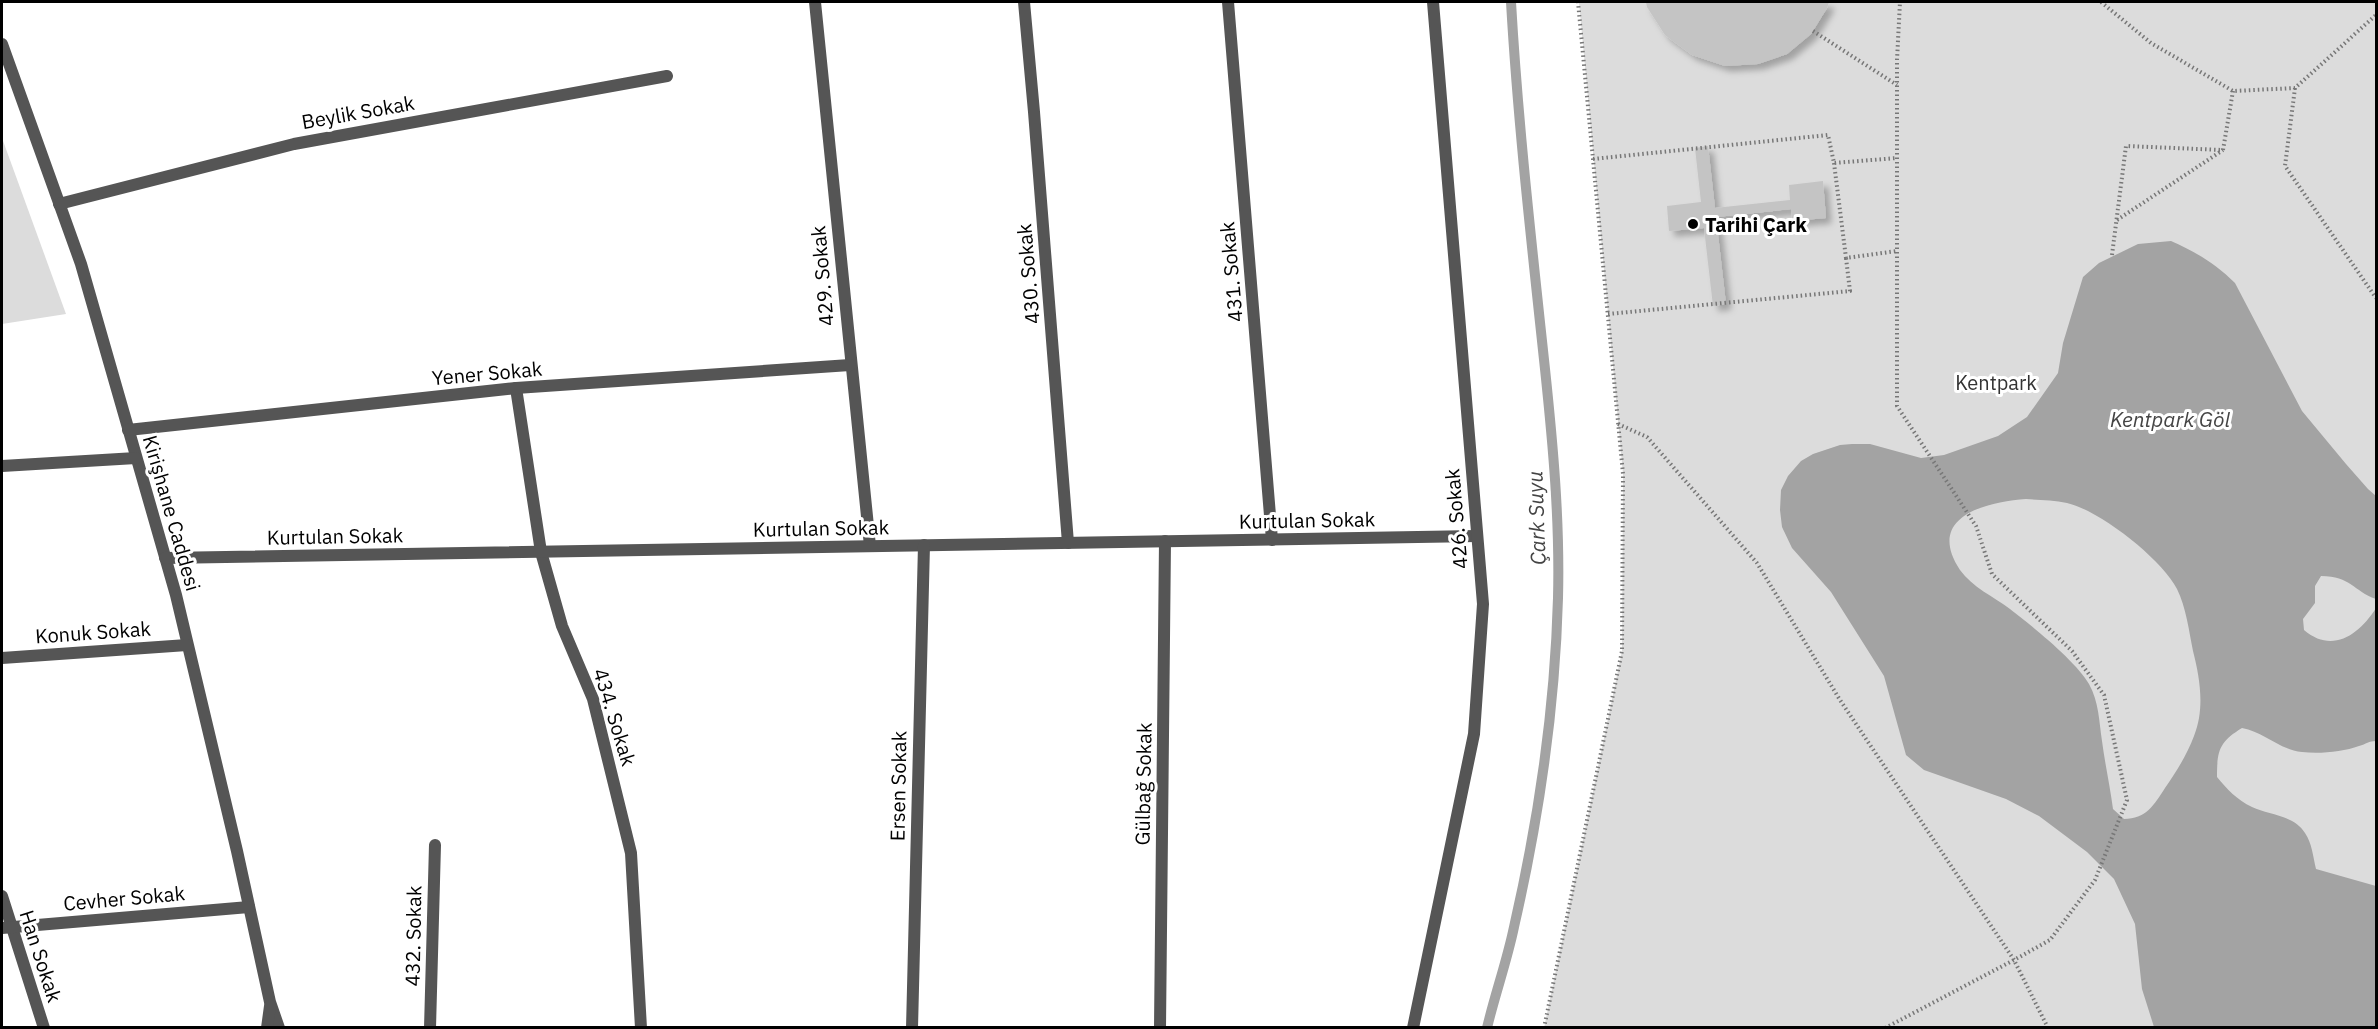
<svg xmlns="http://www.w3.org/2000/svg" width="2378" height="1029" viewBox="0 0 2378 1029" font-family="'IBM Plex Sans',sans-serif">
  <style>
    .green { fill: #dcdcdc }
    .water { fill: #a3a3a3; fill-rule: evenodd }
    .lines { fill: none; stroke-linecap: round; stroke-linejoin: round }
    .stream { stroke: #a3a3a3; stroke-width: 10 }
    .building { fill: #c4c4c4; filter: url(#shadow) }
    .path { stroke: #777; stroke-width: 4; stroke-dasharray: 1.5 3; stroke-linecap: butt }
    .street { stroke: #555; stroke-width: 12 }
    .poi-dot { fill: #000; stroke: #fff; stroke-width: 2 }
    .labels { text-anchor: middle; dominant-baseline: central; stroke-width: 6; stroke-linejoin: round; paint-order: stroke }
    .street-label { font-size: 20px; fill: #000; stroke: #fff }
    .poi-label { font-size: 20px; font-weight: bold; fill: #000; stroke: #fff; text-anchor: start }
    .park-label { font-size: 20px; fill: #333; stroke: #fff }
    .water-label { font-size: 21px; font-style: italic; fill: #444; stroke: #fff }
  </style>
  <defs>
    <filter id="shadow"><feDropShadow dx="5.5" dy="5.5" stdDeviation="3" flood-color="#0004"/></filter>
  </defs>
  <rect width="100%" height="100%" fill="#fff"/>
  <g class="green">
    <polygon points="1579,2 2376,2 2376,1027 1544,1028 1622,651 1623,474"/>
    <polygon points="2,138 66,314 2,324"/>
  </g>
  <path class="water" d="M2171,241c25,11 45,23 64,42l67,128 44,53 22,25 8,7v103c-23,-8 -25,-23 -55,-23l-6,10v17l-12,16 1,11c28,24 55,5 72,-22v133c-7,0 -10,3 -17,5 -16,6 -40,8 -57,6 -22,-2 -38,-20 -60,-24 -23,14 -25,23 -25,49 10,12 20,23 35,30 17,8 42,8 53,26 7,10 8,24 11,36l60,17v141h-222l-12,-38 -7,-65 -21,-45 -27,-27 -48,-36 -33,-17 -82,-29 -18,-15 -22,-79 -53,-84 -39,-44 -10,-21 -2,-17 1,-20 7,-14 13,-15 12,-7 27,-9 12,-1h18l51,14 23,-3 54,-19 29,-19 31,-44 5,-30 20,-66 16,-14 39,-19zM2026,499c13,1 28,1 41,4 32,7 95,56 110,86 9,18 12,42 16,62 7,27 12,58 1,85 -7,19 -18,36 -29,52 -11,17 -19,31 -41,31l-11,-10c-3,-23 -8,-45 -11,-68 -3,-20 -3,-39 -13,-57 -12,-22 -58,-59 -79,-75 -16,-12 -38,-22 -50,-39 -35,-53 25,-68 66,-71z"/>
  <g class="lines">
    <path class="stream" d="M1487,1028c8,-34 20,-67 27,-101 25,-109 41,-218 44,-329 2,-77 -5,-153 -13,-229 -13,-122 -27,-245 -34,-367"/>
  </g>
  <g class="building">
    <polygon points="1646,2 1829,2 1827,8 1811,34 1787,54 1758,64 1725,66 1692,55 1665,35 1647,7"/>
    <polygon points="1708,146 1715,208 1790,200 1789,185 1823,181 1826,218 1792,221 1791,209 1716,217 1726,304 1713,306 1704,228 1669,231 1667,206 1701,202 1695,148"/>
  </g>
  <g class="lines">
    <g class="path">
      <polyline points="2101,2 2151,43 2233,91 2295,88 2376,15"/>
      <polyline points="1813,31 1897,85"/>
      <polyline points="2295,88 2285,166 2376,298"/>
      <polyline points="1593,159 1828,135 1834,163 1897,158"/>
      <polyline points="1834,163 1846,258 1897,251"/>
      <polyline points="2117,220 2223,150"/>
      <polyline points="2112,255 2126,146 2223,150 2233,91"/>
      <polyline points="1608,314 1850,291 1846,258"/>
      <polyline points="1618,424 1647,437 1757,563 1840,700 2014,960 2050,940 2095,880 2127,800 2104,695 2072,651 1992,574 1976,526 1897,406 1897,60 1900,2"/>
      <polyline points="1544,1028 1622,651 1623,474 1578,2"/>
      <polyline points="1885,1028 2014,960 2048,1028"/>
    </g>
    <g class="street">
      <polyline points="815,2 870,546"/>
      <polyline points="1024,2 1034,112 1068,543"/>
      <polyline points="1228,2 1272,540"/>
      <polyline points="2,44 81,264 176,595 237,851 270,1002 279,1028"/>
      <polyline points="59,204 294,144 667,76"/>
      <polyline points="516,388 541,552 562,626 593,699 631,853 641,1028"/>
      <polyline points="128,430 516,388 850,365"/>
      <polyline points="2,466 136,458"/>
      <polyline points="165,558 1477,536"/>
      <polyline points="2,658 187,645"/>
      <polyline points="2,896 44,1028"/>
      <polyline points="2,928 249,907"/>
      <polyline points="267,1028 270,1006"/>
      <polyline points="430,1028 435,845"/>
      <polyline points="912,1028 924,545"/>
      <polyline points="1160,1028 1165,541"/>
      <polyline points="1413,1028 1474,734 1483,604 1433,2"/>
    </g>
  </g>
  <circle class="poi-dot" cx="1693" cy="224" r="6"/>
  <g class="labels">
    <g class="street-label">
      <text transform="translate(358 112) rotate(-10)">Beylik Sokak</text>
      <text transform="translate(1231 272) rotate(-95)">431. Sokak</text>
      <text transform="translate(1028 274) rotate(-95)">430. Sokak</text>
      <text transform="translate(822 276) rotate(-95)">429. Sokak</text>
      <text transform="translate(487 373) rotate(-5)">Yener Sokak</text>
      <text transform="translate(172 513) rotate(74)">Kirişhane Caddesi</text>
      <text transform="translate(1456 519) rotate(-95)">426. Sokak</text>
      <text transform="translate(1307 520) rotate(-1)">Kurtulan Sokak</text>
      <text transform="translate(821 528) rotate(-1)">Kurtulan Sokak</text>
      <text transform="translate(335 536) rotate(-1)">Kurtulan Sokak</text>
      <text transform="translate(93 632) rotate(-4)">Konuk Sokak</text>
      <text transform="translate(615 717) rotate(73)">434. Sokak</text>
      <text transform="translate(1143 784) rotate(-89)">Gülbağ Sokak</text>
      <text transform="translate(898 786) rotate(-89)">Ersen Sokak</text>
      <text transform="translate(124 898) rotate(-5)">Cevher Sokak</text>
      <text transform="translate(413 936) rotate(-89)">432. Sokak</text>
      <text transform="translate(41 956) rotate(72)">Han Sokak</text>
    </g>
    <g class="poi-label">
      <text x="1705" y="224">Tarihi Çark</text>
    </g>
    <g class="park-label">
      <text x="1996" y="382">Kentpark</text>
    </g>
    <g class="water-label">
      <text x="2170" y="419">Kentpark Göl</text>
      <text transform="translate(1536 518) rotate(-92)">Çark Suyu</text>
    </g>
  </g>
  <rect width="2378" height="1029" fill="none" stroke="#000000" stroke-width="6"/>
</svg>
